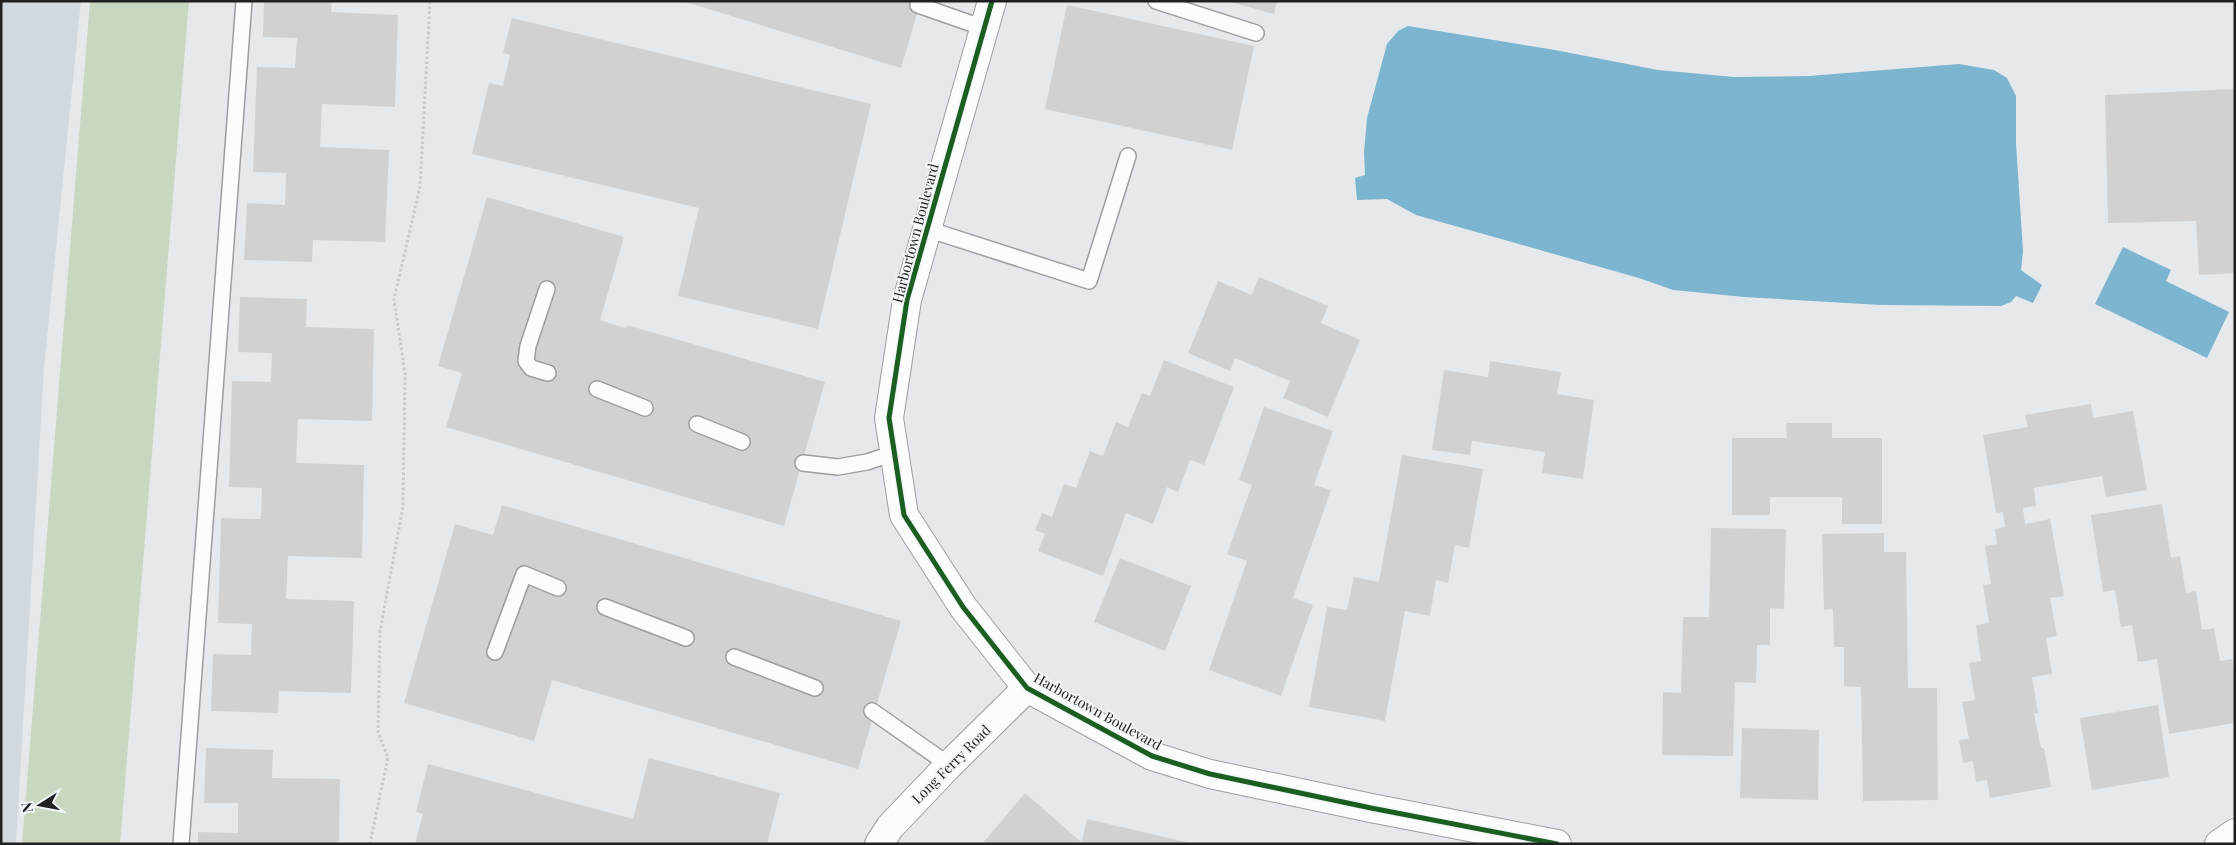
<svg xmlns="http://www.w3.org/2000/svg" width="2236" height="845" viewBox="0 0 2236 845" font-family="'Playfair Display',serif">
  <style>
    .built { fill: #d2d9de }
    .green { fill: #c9d7c0 }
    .water { fill: #7db4cf }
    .building { fill: #d1d1d1 }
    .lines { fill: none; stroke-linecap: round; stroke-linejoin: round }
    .service-casing { stroke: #9c9ea0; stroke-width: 18 }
    .minor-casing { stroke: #9c9ea0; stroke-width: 30 }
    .path { stroke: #c8c9ca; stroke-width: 3; stroke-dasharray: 2.5 2.5; stroke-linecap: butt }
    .service { stroke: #fbfcfc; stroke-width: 15 }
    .minor { stroke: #fbfcfc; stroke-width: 28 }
    .cycleway-casing { stroke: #f2f6f9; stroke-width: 8 }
    .cycleway { stroke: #1b5e20; stroke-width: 5 }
    .labels { text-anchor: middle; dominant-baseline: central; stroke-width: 4; stroke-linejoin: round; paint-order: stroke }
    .street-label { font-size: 14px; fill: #1e2021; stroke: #f2f6f9 }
  </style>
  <rect width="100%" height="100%" fill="#e6e9eb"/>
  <polygon class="built" points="1,1 81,1 44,368 16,844 1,844"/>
  <polygon class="green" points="90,1 189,1 120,844 22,844"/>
  <g class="water">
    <polygon points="1408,26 1555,50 1658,70 1734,77 1809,76 1959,64 1994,70 2007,78 2016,96 2016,143 2023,251 2021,270 2042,285 2033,303 2016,296 2011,302 2001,306 1881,305 1744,297 1673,290 1639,278 1416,215 1387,199 1357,200 1355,178 1365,175 1364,152 1367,118 1387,44 1398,31"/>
    <polygon points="2123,247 2171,270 2166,281 2229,312 2207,358 2095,304"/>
  </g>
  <g class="building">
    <polygon points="264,1 332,1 331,12 398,15 395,107 322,104 320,147 389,150 385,242 313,240 312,262 244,260 247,203 285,205 286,173 253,172 257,67 295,68 297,38 263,37"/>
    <polygon points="682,1 921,1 901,68"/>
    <polygon points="1227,1 1277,1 1274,14"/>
    <polygon points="1067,5 1254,46 1232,150 1045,109"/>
    <polygon points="512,18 871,104 818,329 678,296 699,208 472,154 489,83 503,86 510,55 503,53"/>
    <polygon points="2235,89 2235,273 2199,275 2196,221 2108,223 2105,95"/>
    <polygon points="487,197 624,237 600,320 625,328 627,325 825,382 784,526 446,427 462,373 438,366"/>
    <polygon points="1259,277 1328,306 1321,323 1360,340 1328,417 1283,398 1290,381 1235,358 1230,371 1188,353 1218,281 1252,295"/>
    <polygon points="240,297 307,299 306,327 374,329 372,421 298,419 296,463 364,465 362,558 288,556 286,599 354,601 351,693 279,691 278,713 211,711 213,654 251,655 252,624 218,623 221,518 261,519 262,488 229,487 232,381 271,382 272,353 238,352"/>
    <polygon points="1164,360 1234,387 1204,465 1190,460 1178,492 1167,487 1153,524 1126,513 1103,576 1038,551 1045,534 1035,530 1042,513 1052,517 1064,484 1076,488 1090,451 1103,456 1116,422 1128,427 1142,393 1150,396"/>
    <polygon points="1490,361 1561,372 1557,394 1594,400 1583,479 1542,473 1545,452 1472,441 1470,455 1432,450 1444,370 1488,377"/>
    <polygon points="2091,404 2093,418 2133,411 2147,490 2106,497 2102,476 2034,488 2036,506 2023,508 2025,524 2050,519 2064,596 2050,598 2057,636 2046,638 2052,674 2032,677 2038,713 2034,714 2041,748 2044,748 2051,787 1990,798 1987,780 1976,782 1973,761 1963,763 1959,740 1969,739 1962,702 1975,700 1969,663 1981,661 1976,625 1989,623 1983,585 1991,584 1985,546 1997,544 1995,529 2005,527 2003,512 1996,513 1983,435 2028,427 2025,415"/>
    <polygon points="1264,407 1333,431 1314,485 1331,490 1293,598 1313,605 1281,696 1209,670 1247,561 1227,554 1252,485 1239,480"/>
    <polygon points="1786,423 1832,423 1832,438 1882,438 1882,524 1842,524 1842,497 1770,497 1770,515 1732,515 1732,438 1787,438"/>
    <polygon points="1402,455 1483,469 1469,548 1455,545 1448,583 1436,580 1430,616 1405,611 1385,721 1309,707 1327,607 1347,610 1354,577 1379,582"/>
    <polygon points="2162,504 2171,558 2180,556 2186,593 2196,591 2202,630 2214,628 2220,661 2232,659 2235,678 2235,723 2169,734 2157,659 2138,662 2132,625 2121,627 2115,590 2103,592 2091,515"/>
    <polygon points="502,505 901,621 858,769 552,680 534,741 404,703 455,524 493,535"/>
    <polygon points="1711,528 1786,529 1784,609 1770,608 1770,645 1757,645 1756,683 1735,682 1733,756 1662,755 1663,692 1681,693 1683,617 1709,617"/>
    <polygon points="1884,533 1884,552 1906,552 1908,688 1937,688 1938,800 1863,801 1861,687 1844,686 1844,647 1834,647 1833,609 1824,610 1822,534"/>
    <polygon points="1120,558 1191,586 1165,651 1094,622"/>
    <polygon points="2158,705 2169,777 2092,790 2080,718"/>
    <polygon points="1742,728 1819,730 1818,800 1740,798"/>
    <polygon points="206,748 273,750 272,778 340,779 339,844 198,844 198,832 238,833 238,803 204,803"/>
    <polygon points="649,758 780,793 767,844 415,844 423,814 416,812 428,764 633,819"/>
    <polygon points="1025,793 1081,842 1080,844 982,844"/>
    <polygon points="1087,819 1190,843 1190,844 1081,844"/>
  </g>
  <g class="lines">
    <g class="service-casing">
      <g id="service">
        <polyline points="1156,1 1256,33"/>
        <polyline points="918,5 984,28"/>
        <polyline points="927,229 1089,281 1128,156"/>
        <polyline points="547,289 528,346 526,361 531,368 548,373"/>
        <polyline points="597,389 645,408"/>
        <polyline points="697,424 742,442"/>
        <polyline points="803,463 838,467 867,462 894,453"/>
        <polyline points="605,607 686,638"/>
        <polyline points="495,652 524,574 558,588"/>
        <polyline points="734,657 815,688"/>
        <polyline points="872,711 949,765"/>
        <polyline points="181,844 244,1"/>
      </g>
    </g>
    <g class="minor-casing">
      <g id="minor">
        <polyline points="992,1 907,300 889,418 904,515 963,607 1027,688 1152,756 1210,774 1371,808 1557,844"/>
        <polyline points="879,844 890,827 949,765 1027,688"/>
        <polyline points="2219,844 2235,833"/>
      </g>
    </g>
    <polyline class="path" points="370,844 388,757 378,733 380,631 403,507 405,373 394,299 420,187 430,1"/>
    <use href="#service" class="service"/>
    <use href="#minor" class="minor"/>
    <g class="cycleway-casing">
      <polyline id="cycleway" points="992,1 907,300 889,418 904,515 963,607 1027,688 1152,756 1210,774 1371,808 1557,844"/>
    </g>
    <use href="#cycleway" class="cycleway"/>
  </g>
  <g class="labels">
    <g class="street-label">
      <text transform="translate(915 233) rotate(-75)">Harbortown Boulevard</text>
      <text transform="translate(1098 711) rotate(29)">Harbortown Boulevard</text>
      <text transform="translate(951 764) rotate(-45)">Long Ferry Road</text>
    </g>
  </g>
  <rect width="2236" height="845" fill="none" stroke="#1e2021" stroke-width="5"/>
  <g transform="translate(40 805) rotate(259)" stroke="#f2f6f9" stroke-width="4" paint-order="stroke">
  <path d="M0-4L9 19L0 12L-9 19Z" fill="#1e2021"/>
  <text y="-8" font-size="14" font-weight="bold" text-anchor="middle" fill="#1e2021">N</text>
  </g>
</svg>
